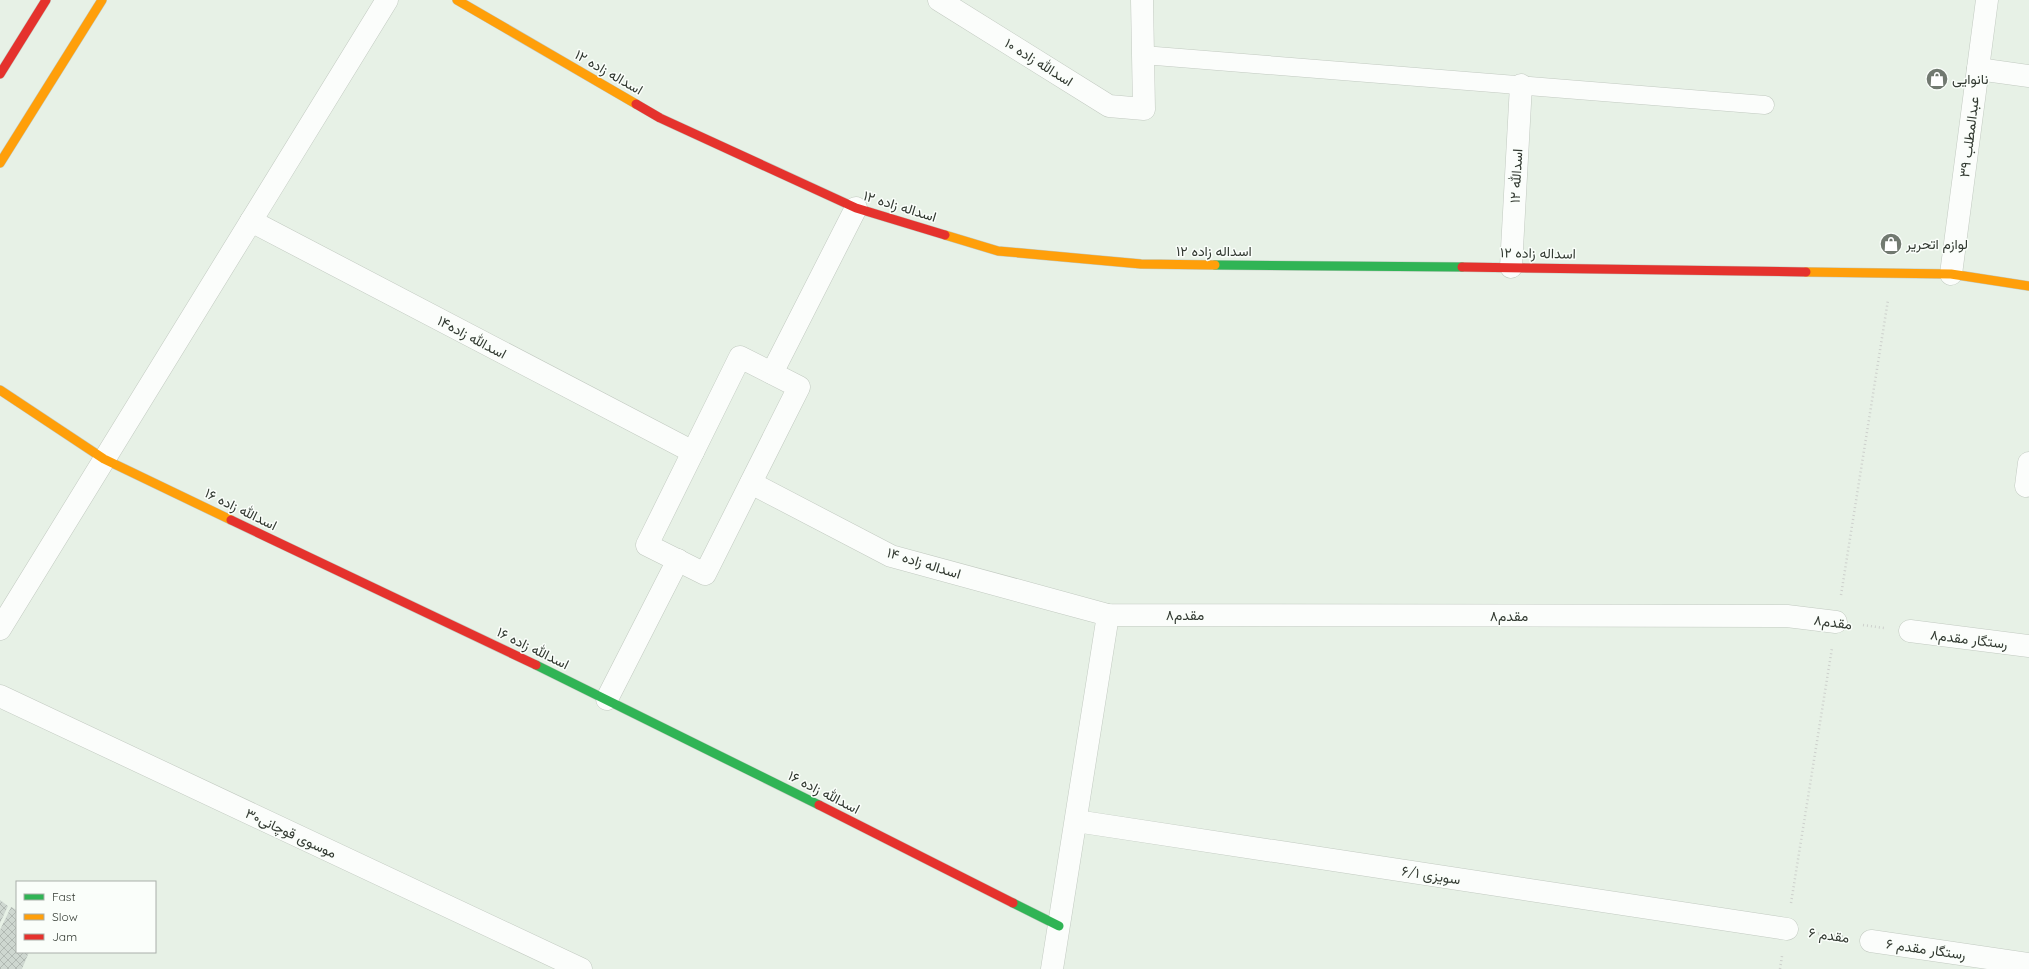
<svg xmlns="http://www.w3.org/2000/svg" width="2029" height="969" viewBox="0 0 2029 969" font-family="Quicksand,Vazirmatn,sans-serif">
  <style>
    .building { fill: url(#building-cross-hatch) }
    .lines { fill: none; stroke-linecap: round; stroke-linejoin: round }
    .lane-casing { stroke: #c2cac1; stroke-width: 19 }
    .street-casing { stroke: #c2cac1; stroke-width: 23 }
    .fast-casing { stroke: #c2cac1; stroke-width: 10 }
    .slow-casing { stroke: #c2cac1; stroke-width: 10 }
    .jam-casing { stroke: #c2cac1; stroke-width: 10 }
    .path { stroke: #cdd0cc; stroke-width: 2.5; stroke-dasharray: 1 3; stroke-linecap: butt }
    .lane { stroke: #fbfdfb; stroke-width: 18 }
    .street { stroke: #fbfdfb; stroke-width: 22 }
    .fast { stroke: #30b455; stroke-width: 9 }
    .slow { stroke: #ff9f0a; stroke-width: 9 }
    .jam { stroke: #e5322d; stroke-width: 9 }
    .labels { text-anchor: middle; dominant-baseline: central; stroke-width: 3; stroke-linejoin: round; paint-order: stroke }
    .street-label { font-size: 14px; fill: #323931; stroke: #fafefa }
    .poi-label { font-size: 14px; fill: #323931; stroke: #fafefa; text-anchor: start }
  </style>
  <defs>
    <pattern id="building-cross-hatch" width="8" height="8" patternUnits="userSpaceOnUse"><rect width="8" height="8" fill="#ced7d0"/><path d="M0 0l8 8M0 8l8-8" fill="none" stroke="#b1b9b3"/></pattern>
  </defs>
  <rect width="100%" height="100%" fill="#e7f1e6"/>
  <g class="building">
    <polygon points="0,900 8,906 0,923"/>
    <polygon points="11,907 17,910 17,952 29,952 22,969 0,969 0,930"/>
  </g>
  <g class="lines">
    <g class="lane-casing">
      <polyline id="lane" points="1143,55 1765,105"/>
    </g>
    <g class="street-casing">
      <g id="street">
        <polyline points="939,0 1109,106 1144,109 1142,0"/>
        <polyline points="1978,69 2029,76"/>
        <polyline points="251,221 693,452"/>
        <polyline points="1511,267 1521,85"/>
        <polyline points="1951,274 1987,0"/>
        <polygon points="740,357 799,387 705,574 647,545"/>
        <polyline points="772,373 856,208"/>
        <polyline points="751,483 891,556 1108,615 1787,616 1836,622"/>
        <polyline points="2026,486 2029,463"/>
        <polyline points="0,629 387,0"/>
        <polyline points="1910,631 2029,646"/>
        <polyline points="0,696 581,969"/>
        <polyline points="607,699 678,560"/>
        <polyline points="1076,821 1787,929"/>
        <polyline points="1871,941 2029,964"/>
        <polyline points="1052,969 1108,615"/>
      </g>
    </g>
    <g class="fast-casing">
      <g id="fast">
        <polyline points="1215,265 1462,267"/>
        <polyline points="536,665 819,805"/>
        <polyline points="1013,903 1059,926"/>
      </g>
    </g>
    <g class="slow-casing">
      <g id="slow">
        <polyline points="457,0 636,104"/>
        <polyline points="0,163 102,0"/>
        <polyline points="945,235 998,251 1141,264 1215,265"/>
        <polyline points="1806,272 1951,274 2029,286"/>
        <polyline points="0,390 104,459 231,520"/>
      </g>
    </g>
    <g class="jam-casing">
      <g id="jam">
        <polyline points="0,74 46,0"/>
        <polyline points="636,104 660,118 856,208 945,235"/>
        <polyline points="1462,267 1806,272"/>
        <polyline points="231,520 536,665"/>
        <polyline points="819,805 1013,903"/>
      </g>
    </g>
    <g class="path">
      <polyline points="1841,595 1888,300"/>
      <polyline points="1863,625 1884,628"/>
      <polyline points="1791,903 1832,648"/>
      <polyline points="1814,933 1845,937"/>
      <polyline points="1780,969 1782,956"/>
    </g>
    <use href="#lane" class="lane"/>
    <use href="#street" class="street"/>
    <use href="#fast" class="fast"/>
    <use href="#slow" class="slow"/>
    <use href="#jam" class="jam"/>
  </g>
  <defs>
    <g id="shop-disc" transform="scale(1.15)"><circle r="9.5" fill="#717970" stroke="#fafefa"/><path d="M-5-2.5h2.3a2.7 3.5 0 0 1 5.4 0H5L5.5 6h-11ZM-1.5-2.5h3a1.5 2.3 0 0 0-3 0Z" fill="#fff"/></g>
  </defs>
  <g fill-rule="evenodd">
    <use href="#shop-disc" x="1937" y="79"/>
    <use href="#shop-disc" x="1891" y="244"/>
  </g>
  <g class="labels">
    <g class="street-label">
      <text transform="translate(1039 62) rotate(32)">اسدالله زاده ۱۰</text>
      <text transform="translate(609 72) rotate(30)">اسداله زاده ۱۲</text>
      <text transform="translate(1969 137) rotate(-83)">عبدالمطلب ۳۹</text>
      <text transform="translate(1516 176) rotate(-87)">اسدالله ۱۲</text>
      <text transform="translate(900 206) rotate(17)">اسداله زاده ۱۲</text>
      <text x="1214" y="251">اسداله زاده ۱۲</text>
      <text transform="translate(1538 253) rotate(1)">اسداله زاده ۱۲</text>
      <text transform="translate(472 337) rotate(28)">اسدالله زاده۱۴</text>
      <text transform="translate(241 509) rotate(26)">اسدالله زاده ۱۶</text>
      <text transform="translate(924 563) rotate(17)">اسداله زاده ۱۴</text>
      <text x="1185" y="615">مقدم۸</text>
      <text x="1509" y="616">مقدم۸</text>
      <text transform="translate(1833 622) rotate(7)">مقدم۸</text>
      <text transform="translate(1969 639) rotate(7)">رستگار مقدم۸</text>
      <text transform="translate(533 648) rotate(26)">اسدالله زاده ۱۶</text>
      <text transform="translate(824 792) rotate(27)">اسدالله زاده ۱۶</text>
      <text transform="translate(291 833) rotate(25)">موسوی قوچانی۳۰</text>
      <text transform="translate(1431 875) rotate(9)">سویزی ۶/۱</text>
      <text transform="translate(1829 935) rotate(8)">مقدم ۶</text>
      <text transform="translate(1926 949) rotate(8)">رستگار مقدم ۶</text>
    </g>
    <g class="poi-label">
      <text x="1952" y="79">نانوایی</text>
      <text x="1906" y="244">لوازم اتحریر</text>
    </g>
  </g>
  <rect x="16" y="881" width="140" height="72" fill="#fafefa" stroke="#aaafaa"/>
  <rect x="24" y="894" width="20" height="6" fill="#30b455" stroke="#aaafaa"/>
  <text x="52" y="901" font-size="12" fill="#323931">Fast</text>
  <rect x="24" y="914" width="20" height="6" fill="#ff9f0a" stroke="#aaafaa"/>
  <text x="52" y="921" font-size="12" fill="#323931">Slow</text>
  <rect x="24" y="934" width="20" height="6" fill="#e5322d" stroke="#aaafaa"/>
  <text x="52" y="941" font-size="12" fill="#323931">Jam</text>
</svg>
